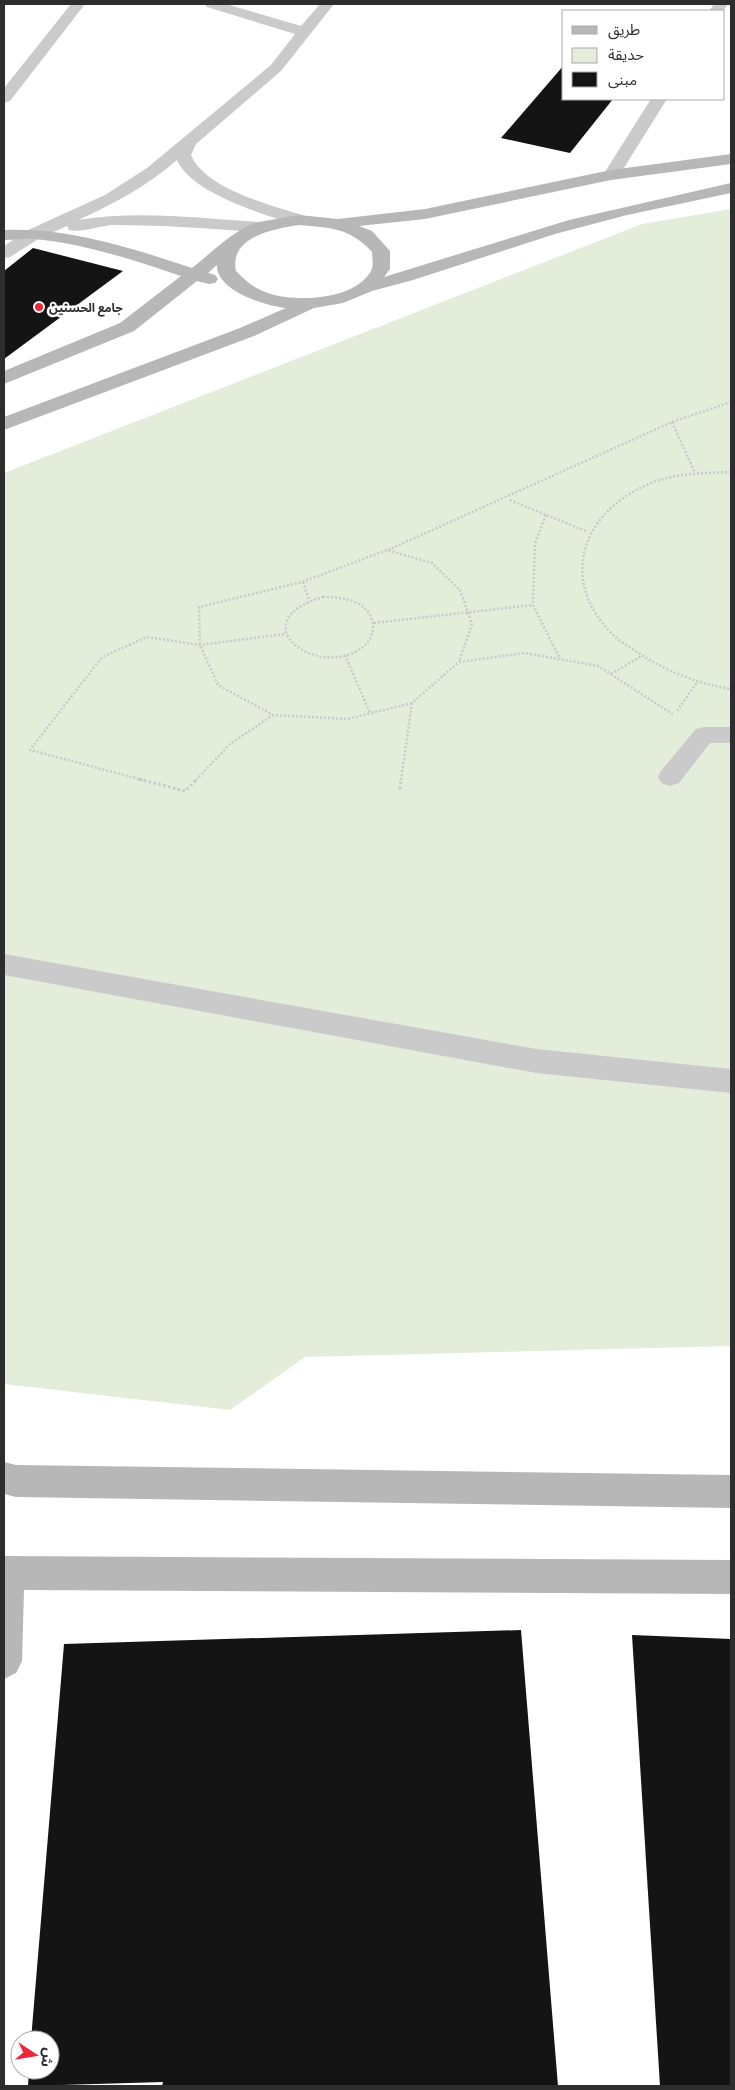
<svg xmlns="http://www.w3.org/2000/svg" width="735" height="2090" viewBox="0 0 735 2090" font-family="'Titillium Web','Noto Sans Arabic',sans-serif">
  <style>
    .green { fill: #e4ecda }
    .building { fill: #141414 }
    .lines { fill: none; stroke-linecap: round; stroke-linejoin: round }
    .path-far1 { stroke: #cacaca; stroke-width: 2.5; stroke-dasharray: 2 2; stroke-linecap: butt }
    .path { stroke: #cacaca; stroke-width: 3; stroke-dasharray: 2.5 2.5; stroke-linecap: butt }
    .minor { fill: #cacaca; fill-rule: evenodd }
    .secondary { fill: #b7b7b7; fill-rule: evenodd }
    .poi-dot { fill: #ed273a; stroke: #fff; stroke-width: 2 }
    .labels { text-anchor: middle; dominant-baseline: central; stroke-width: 5; stroke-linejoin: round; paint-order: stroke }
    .far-poi-label { font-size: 12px; font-weight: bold; fill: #2d2d2d; stroke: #fff; text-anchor: start }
  </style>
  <rect width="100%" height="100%" fill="#fff"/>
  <polygon class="green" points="731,209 731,1346 305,1357 230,1410 4,1384 4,473 642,224"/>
  <g class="building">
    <polygon points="564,65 564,99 613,99 570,153 501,138"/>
    <polygon points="33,248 123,271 4,359 4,271"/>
    <polygon points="521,1630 558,2086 162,2086 163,2082 28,2086 29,2070 50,2070 50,2040 31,2040 64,1644"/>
    <polygon points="632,1635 731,1639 731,2086 660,2086"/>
  </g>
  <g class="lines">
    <g class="path-far1">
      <polyline points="672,422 695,473"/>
      <path d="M731,472c-27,1 -57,1 -82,12 -67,28 -91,95 -37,150 6,6 14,11 22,16 29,20 61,33 97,39"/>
      <polyline points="510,500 588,532"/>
      <polyline points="546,515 535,543 533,605 560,659"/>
      <polyline points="388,550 672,422 731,402"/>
      <polyline points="303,582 309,600"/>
      <path d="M323,597c11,0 24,1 34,6 20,10 22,34 3,46 -44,30 -121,-27 -37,-52z"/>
      <polyline points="374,623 533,605"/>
      <polyline points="345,655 370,713"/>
      <polyline points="611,674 642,656"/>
      <polyline points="412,703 347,719 273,715 218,685 200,645 199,607 302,582 387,550 432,563 460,590 472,624 459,662"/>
      <polyline points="677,711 698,681"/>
      <polyline points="143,780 30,750 102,657 147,637 200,645 286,634"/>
      <polyline points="196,780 230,744 273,715"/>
      <polyline points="401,780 412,703 459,662 525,653 598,666 674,715"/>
    </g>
    <g class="path">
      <polyline points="139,779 185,791 197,779"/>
      <polyline points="400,789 401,779"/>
    </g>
    <g class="minor">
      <polygon points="71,4 85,4 10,101 4,103 4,88"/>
      <path d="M205,4h21l75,22 19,-22h14l-53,67 -85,73 -5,11c14,34 82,51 114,61l3,4 -3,4 -6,1 -6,-1c-32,-11 -102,-31 -116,-64 -30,26 -63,44 -99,60 60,-10 121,-2 181,2l6,1 3,4 -3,4 -6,1c-48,-3 -96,-7 -144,-7 -15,0 -31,8 -46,5l-2,-4 -27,12 -30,19 -6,1v-12l24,-16 77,-35 42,-27 124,-103 24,-31 -88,-27z"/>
      <polygon points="714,4 728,4 723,11 709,11"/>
      <polygon points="651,99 667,99 617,179 605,179 603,175"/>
      <polygon points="704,727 731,727 731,743 710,743 679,783 670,786 661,783 658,777 661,771 696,729"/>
      <polygon points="4,954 536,1049 731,1069 731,1093 536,1073 4,975"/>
    </g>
    <g class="secondary">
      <path d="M731,154v10l-120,16 -186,39 -66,7 13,5 18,20v18l-6,8 185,-57 162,-37v10l-104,22 -72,19 -142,46 -41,11 -29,12 -29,5 -60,28 -250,94v-13l236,-89 46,-20c-20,-2 -70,-17 -69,-43l-9,8 7,2 3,4 -3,4 -6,1 -12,-3 -63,50 -130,53v-13l116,-48 61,-47c-47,-16 -96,-32 -146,-37 -10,-1 -21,1 -31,1v-10c63,-3 128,18 188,38 18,-14 45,-41 67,-46l40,-7 39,4 87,-10 186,-39zM299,225c31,3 50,2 73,27 0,6 2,14 -1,19 -16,29 -73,31 -100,23 -14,-4 -25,-12 -35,-23 -7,-35 38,-42 63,-46z"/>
      <polygon points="4,1462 16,1465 731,1475 731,1508 16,1497 4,1494"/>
      <polygon points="4,1556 731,1560 731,1594 24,1590 22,1661 16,1673 4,1679"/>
    </g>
  </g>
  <circle class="poi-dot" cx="39" cy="307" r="5"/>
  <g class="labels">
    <g class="far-poi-label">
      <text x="49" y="307">جامع الحسنين</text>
    </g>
  </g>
  <rect width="735" height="2090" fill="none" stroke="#2d2d2d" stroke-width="10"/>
  <rect x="562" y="10" width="162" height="90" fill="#ffffff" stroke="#ababab"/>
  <rect x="572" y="26" width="25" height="8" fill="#b7b7b7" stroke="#ababab"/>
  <text x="608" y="35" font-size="15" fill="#2d2d2d">طريق</text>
  <rect x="572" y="48" width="25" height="15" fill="#e4ecda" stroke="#ababab"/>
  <text x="608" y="60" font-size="15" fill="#2d2d2d">حديقة</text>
  <rect x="572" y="72" width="25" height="15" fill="#141414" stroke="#ababab"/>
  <text x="608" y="85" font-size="15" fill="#2d2d2d">مبنى</text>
  <g transform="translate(35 2055) rotate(102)"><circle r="24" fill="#ffffff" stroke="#ababab"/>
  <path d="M0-4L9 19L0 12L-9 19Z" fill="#ed273a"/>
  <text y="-8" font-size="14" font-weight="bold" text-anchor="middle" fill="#2d2d2d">ش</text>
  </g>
</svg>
